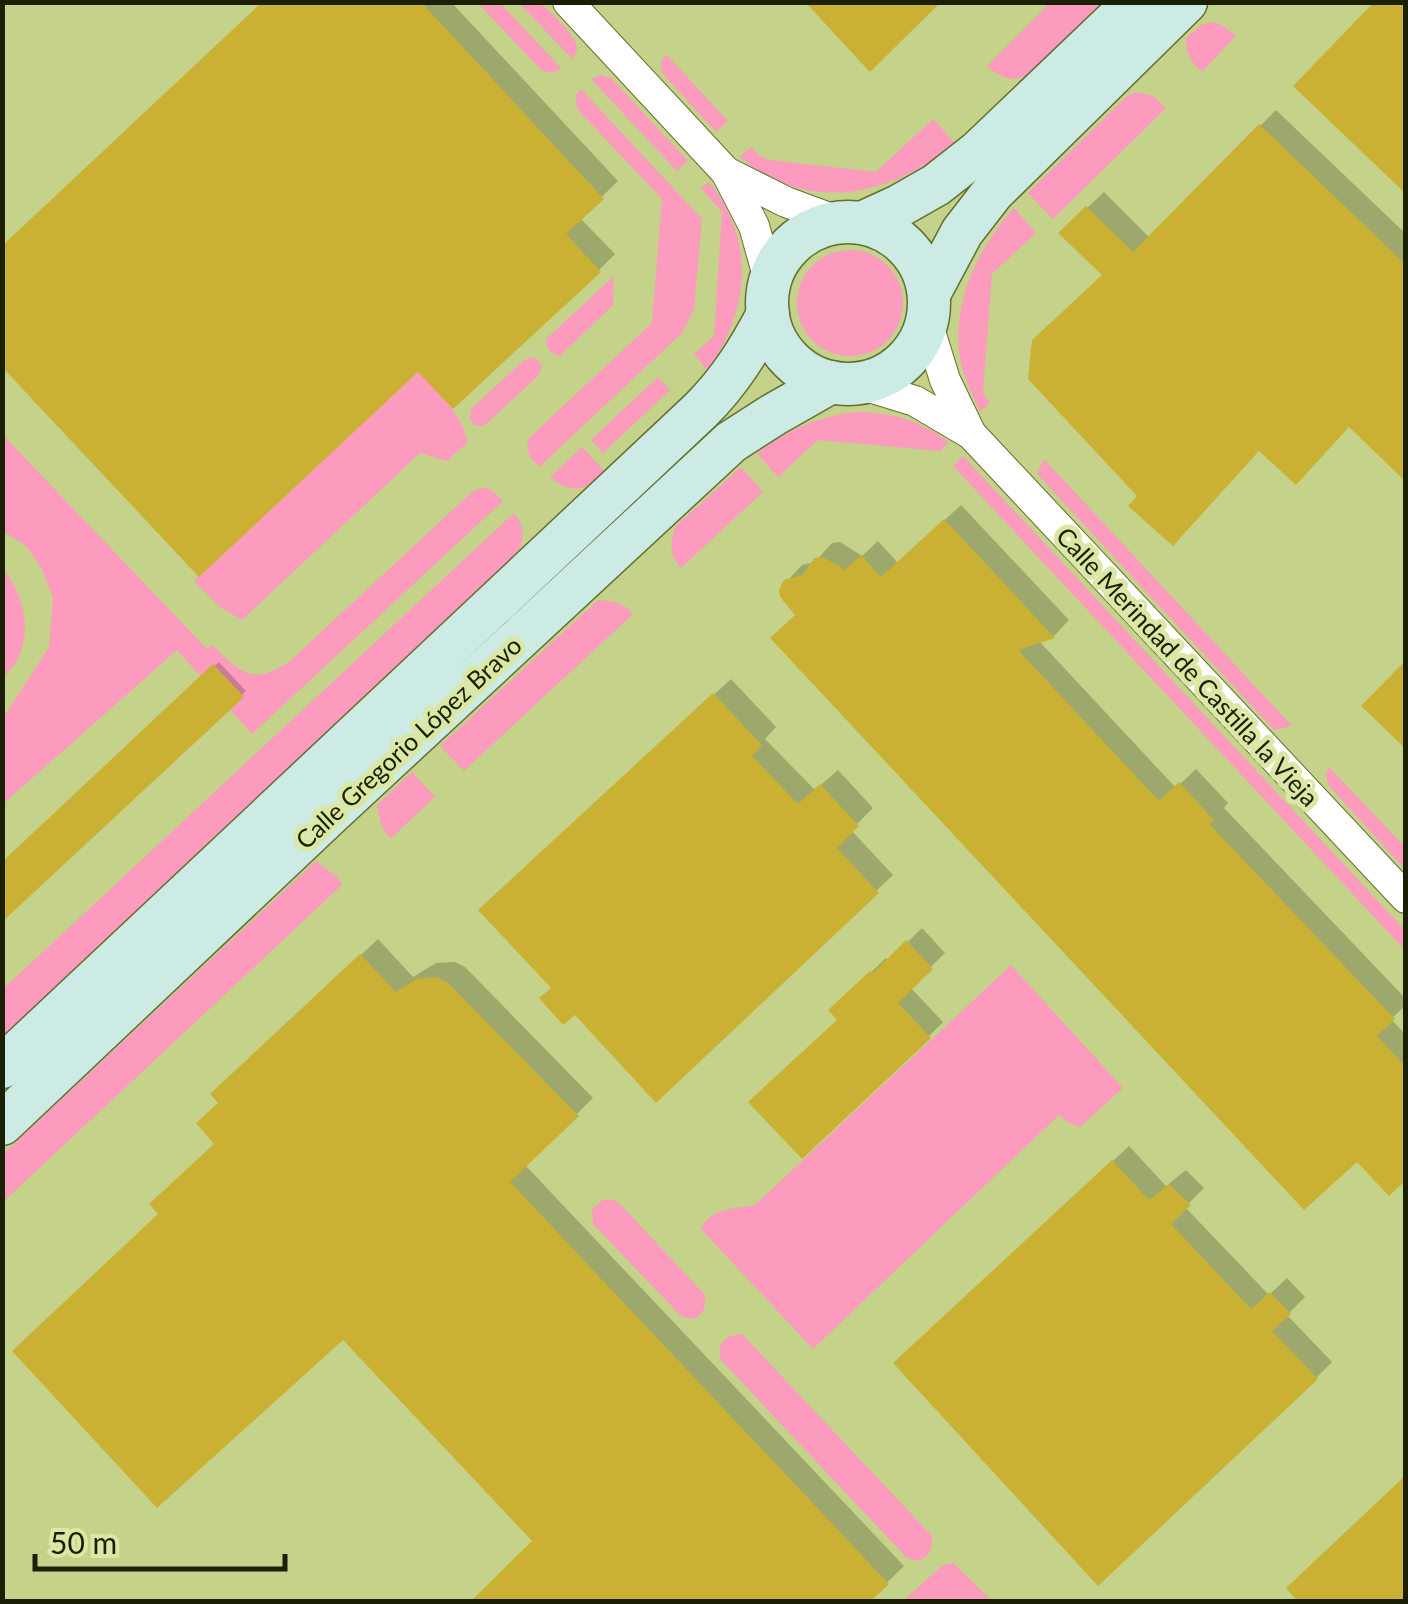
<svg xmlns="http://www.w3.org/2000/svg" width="1408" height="1604" viewBox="0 0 1408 1604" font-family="Lato,sans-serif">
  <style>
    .built { fill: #c5d289 }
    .green { fill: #fc9bbe }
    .shadow { fill: #0003 }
    .building { fill: #cbb133 }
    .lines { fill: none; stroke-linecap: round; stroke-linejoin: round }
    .street-casing { stroke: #646e2f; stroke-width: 32 }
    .secondary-casing { stroke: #646e2f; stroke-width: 45 }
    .street { stroke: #fff; stroke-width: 30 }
    .secondary { stroke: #cbebe4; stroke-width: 42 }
    .labels { text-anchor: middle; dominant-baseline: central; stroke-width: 10; stroke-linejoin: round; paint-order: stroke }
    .street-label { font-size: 25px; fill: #1b1f05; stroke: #dbe8a5 }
  </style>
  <rect width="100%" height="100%" fill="#ceda99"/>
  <polygon class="built" points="3,3 1405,3 1405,1601 3,1602"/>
  <g class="green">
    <polygon points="478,3 500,3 561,68 553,73 541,70"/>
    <path d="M519,3h22c9,9 39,35 36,48 -1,3 -4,5 -5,8z"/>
    <path d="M1050,3h51l-70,69c-17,12 -29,7 -44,-6z"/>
    <path d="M1210,22l12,3 14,11 -34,36c-12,-11 -16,-18 -16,-34l15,-13z"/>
    <polygon points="666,54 728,121 716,132 662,73 661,62"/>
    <polygon points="601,75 611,78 688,161 677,171 591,79"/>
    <path d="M581,89l121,130 -8,90 -12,24 -143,134c-9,-10 -16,-17 -9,-30l122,-114 10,-124 -84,-89 -3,-14z"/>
    <polygon points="1137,92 1153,96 1166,108 1053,219 1028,193 1127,96"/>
    <path d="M933,119l23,25c-67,52 -147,71 -216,13l11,-10 9,9 9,4 107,12z"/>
    <path d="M709,182c48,60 40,128 -1,189l-14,-17 20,-18 8,-124 -21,-24z"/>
    <path d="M1014,208l22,25 -44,41 -9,119 7,9 -10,10c-6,-15 -14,-29 -18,-44 -14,-58 14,-118 52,-160z"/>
    <circle cx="850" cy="303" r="53"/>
    <path d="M614,276l-1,29 -53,51c-10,-3 -13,-7 -14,-17z"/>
    <polygon points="534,357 542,365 539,375 484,426 475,425 470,419 471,409 524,360"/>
    <path d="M418,372c20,21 43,40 50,70l-21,19 -27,-8 -178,167 -23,-14 -25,-25z"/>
    <polygon points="658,377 670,390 603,453 591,440"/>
    <path d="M858,412c35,0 63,10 91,30l-9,9 -122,-11 -40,37 -21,-24c29,-22 64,-38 101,-41z"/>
    <path d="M2,434l205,215 6,-4c26,27 40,42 77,16l182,-169c14,-9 21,-2 31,9l-251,233 -75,-84 -174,154v-86l46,-71 4,-49 -11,-29 -16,-23 -23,-15z"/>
    <path d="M582,447l24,26c-21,17 -33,23 -56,4z"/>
    <polygon points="963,456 1405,930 1405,950 953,466"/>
    <polygon points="1044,459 1292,726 1274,730 1037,474"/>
    <path d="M741,467l22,25 -82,76c-12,-11 -11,-26 -6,-41z"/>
    <path d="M514,513c11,13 11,27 3,42l-514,481 -1,-46z"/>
    <path d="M3,569c25,30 33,80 0,108z"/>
    <path d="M598,600c14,1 26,2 35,14l-169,157 -24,-25z"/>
    <polygon points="1329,767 1405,847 1405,869 1328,785 1326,774"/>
    <polygon points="412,772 435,797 390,839 381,824 377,805"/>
    <polygon points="316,861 337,877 342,885 3,1202 3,1154"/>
    <path d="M1011,965l112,123 -43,39 -11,-4 -10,-8 -246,234 -112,-120c9,-21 33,-20 54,-24z"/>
    <path d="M603,1200h10l7,4 85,91c1,12 -1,18 -11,24l-13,-3 -88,-92 -1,-15z"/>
    <path d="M742,1334l190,202c1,13 -2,20 -14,25l-11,-3 -186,-198c-5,-17 5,-25 21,-26z"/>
    <polygon points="953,1563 992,1601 903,1601 943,1565"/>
  </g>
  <g class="shadow">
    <polygon points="264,2 451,2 618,181 580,218 615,254 599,270"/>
    <polygon points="1276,110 1406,234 1406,479 1350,424 1259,449 1140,496 1105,274 1061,233 1104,192 1150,238"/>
    <polygon points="961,505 1069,620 1054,636 1039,641 1176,788 1196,769 1228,803 1224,808 1406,999 1406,1005 1391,1019 1406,1035 1406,1177 786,582 802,565 815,562 832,543 840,542 862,556 878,541 898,563"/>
    <polygon points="219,662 246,691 11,910 2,865"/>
    <polygon points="731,679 776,727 765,739 815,790 838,770 873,808 851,830 893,875 656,1100 554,987 497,895"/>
    <polygon points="922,928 945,953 910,987 943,1022 929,1036 840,1020 831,1010 886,958 888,961"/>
    <polygon points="378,939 413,977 436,963 455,962 465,967 593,1098 525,1165 904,1566 867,1602 535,1541 343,1336 216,1144 221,1102 230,1078"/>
    <polygon points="1129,1146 1166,1186 1186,1170 1204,1188 1185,1207 1269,1295 1287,1278 1305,1297 1287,1315 1332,1362 1316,1378 913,1348"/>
  </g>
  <g class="building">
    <polygon points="262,2 421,2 604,199 566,234 601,272 453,409 418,372 199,577 2,367 2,246"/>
    <polygon points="805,2 941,2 870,72"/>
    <polygon points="1374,2 1406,2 1406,194 1293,86"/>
    <polygon points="1259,124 1406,265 1406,482 1349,427 1296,485 1259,451 1173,546 1128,506 1137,496 1028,379 1032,340 1102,275 1058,233 1086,206 1133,252"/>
    <polygon points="944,519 1055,638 1018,650 1159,801 1179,782 1214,820 1210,825 1395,1019 1377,1036 1406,1067 1406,1180 1389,1196 1357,1162 1304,1210 770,638 795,615 780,597 779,590 784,580 803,575 814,558 823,557 845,570 861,555 881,577"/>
    <polygon points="1406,660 1406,749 1361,706"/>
    <polygon points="213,664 244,697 2,922 2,862"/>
    <polygon points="713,693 762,745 752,756 798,804 820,784 859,826 837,848 879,893 656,1103 575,1015 563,1025 539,998 551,988 478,910"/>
    <polygon points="906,940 933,969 898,1003 931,1038 802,1159 748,1102 837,1020 828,1010 870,971 873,973"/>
    <polygon points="360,954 396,992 417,979 437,977 448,983 579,1116 510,1182 889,1584 870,1602 470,1602 532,1541 343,1340 157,1508 12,1351 158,1214 149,1204 214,1144 196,1123 218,1103 210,1094"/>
    <polygon points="1112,1160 1149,1200 1169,1184 1191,1205 1171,1224 1251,1309 1270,1292 1291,1314 1272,1331 1318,1379 1098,1586 893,1363"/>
    <polygon points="1406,1475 1406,1602 1298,1602 1286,1588"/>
  </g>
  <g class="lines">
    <g class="street-casing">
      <g id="street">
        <polyline points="568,2 726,172 754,226 770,283"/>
        <polyline points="726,172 786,202 840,222"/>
        <polyline points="927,322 945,380 971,434"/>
        <polyline points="856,383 915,401 971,434 1406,898"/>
      </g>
    </g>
    <g class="secondary-casing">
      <g id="secondary">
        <circle cx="848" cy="303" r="81"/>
        <polyline points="862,223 899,206 936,185 978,152 1135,2"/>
        <polyline points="929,294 962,232 993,192 1186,2"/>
        <path d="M2,1067l699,-657c29,-29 48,-60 67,-96"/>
        <polyline points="2,1124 329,815 731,442 773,415 831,382"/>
      </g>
    </g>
    <use href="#street" class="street"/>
    <use href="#secondary" class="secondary"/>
  </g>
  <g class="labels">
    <g class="street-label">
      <text transform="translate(1188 666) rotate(47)">Calle Merindad de Castilla la Vieja</text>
      <text transform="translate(408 742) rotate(-43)">Calle Gregorio López Bravo</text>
    </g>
  </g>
  <rect width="1408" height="1604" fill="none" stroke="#1b1f05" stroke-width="10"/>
  <path d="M35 1554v15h250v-15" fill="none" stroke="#1b1f05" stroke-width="5"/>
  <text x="50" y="1554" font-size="30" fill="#1b1f05" stroke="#dbe8a5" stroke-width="8" paint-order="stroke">50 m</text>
</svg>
